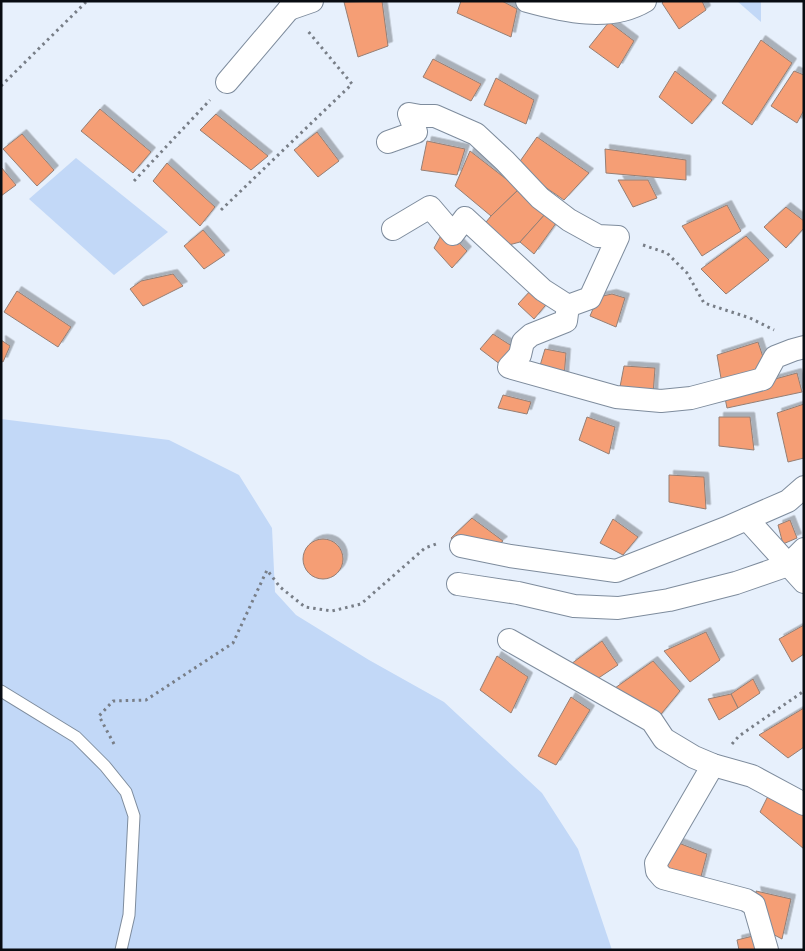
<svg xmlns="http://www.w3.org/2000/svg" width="805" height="951" viewBox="0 0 805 951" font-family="Mulish,sans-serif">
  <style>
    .green { fill: #c2d8f7 }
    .building { fill: #f59e74; stroke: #957f75; filter: url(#shadow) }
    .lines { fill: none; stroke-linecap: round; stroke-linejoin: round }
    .lane-casing { stroke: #7e8c9d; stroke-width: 13 }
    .street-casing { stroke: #7e8c9d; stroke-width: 24 }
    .path { stroke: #787e87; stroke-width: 3; stroke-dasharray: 2.5 4; stroke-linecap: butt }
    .lane { stroke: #fff; stroke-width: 11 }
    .street { stroke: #fff; stroke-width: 22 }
  </style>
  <defs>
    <filter id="shadow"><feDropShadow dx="4.5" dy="-4.5" stdDeviation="0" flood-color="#0004"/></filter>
  </defs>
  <rect width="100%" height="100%" fill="#e7f0fc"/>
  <g class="green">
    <polygon points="737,1 761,1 761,22"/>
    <polygon points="76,158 168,232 114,275 29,199"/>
    <polygon points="1,419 169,440 239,475 272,528 275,592 296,615 369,660 444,702 542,793 578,849 612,950 1,950"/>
  </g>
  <g class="building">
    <polygon points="382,1 388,46 358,57 344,2"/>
    <polygon points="461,1 502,1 517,9 511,37 457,13"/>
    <polygon points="664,1 702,1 706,10 679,29 662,3"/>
    <polygon points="609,22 634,41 618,68 589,47"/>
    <polygon points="761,40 792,63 752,125 722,103"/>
    <polygon points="433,59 481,84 471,101 423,77"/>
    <polygon points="675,71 712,100 692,124 659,97"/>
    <polygon points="794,71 804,75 804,110 797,123 771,106"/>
    <polygon points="496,78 534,100 526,124 484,105"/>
    <polygon points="100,109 151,152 133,173 81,131"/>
    <polygon points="216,114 268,156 251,170 200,130"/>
    <polygon points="317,132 339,161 318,177 294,150"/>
    <polygon points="22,134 54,170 37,186 3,149"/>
    <polygon points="537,137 589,173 564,200 516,167"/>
    <polygon points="427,141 465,149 457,175 421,170"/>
    <polygon points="605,149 686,160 686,180 606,173"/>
    <polygon points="470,151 519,189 491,216 455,186"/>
    <polygon points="167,163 215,207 200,226 153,181"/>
    <polygon points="1,167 16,185 1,196"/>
    <polygon points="618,180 648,180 657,198 633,207"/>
    <polygon points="519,189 547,212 520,242 505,246 482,227 491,216"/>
    <polygon points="727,205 741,231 702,256 682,226"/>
    <polygon points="786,207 804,221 804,228 786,248 764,227"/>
    <polygon points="547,212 559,219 534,254 520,242"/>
    <polygon points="445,228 467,251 452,268 434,248"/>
    <polygon points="203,230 225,255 204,269 184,246"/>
    <polygon points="746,236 769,260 726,294 701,269"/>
    <polygon points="173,274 183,286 143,306 130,289 141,281"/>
    <polygon points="533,288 550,300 534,319 518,304"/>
    <polygon points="17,291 71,327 58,347 4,312"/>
    <polygon points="612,294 625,298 616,327 590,316 598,297"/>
    <polygon points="493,334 518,350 505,368 480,349"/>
    <polygon points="1,340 10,346 3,362 1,361"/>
    <polygon points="758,342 766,366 722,384 717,355"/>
    <polygon points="545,349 566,353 564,377 539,369"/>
    <polygon points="624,366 655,368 653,395 619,392"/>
    <polygon points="797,373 802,392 727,408 724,393"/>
    <polygon points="503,395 531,402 527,414 498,408"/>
    <polygon points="804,404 804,458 788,462 777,413"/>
    <polygon points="587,417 615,427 609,454 579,440"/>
    <polygon points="719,417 750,417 754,450 719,446"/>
    <polygon points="669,475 704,477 706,509 669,502"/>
    <polygon points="472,518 503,541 490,551 455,543 451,538"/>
    <polygon points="613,519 638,537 623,555 600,543"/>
    <polygon points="790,520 797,538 783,544 778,525"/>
    <circle cx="323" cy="559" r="20"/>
    <polygon points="804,625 804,654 792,662 779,639"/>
    <polygon points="706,632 720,660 690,682 664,651"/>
    <polygon points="602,641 618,665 591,683 571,664"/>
    <polygon points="497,656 528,677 511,713 480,690"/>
    <polygon points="653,661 680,691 657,719 615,688"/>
    <polygon points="753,679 760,693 738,708 731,694"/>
    <polygon points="731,694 738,708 719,720 708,699"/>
    <polygon points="571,697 590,710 556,765 538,756"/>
    <polygon points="804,708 804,747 788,758 759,735"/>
    <polygon points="771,790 804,813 804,849 760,812"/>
    <polygon points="676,842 707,854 699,884 663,875"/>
    <polygon points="756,891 791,899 782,939 765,930"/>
    <polygon points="757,935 762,950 739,950 737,940"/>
  </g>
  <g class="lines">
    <g class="lane-casing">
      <polyline id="lane" points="1,691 76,737 105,766 126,792 134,816 129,915 121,950"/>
    </g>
    <g class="street-casing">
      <g id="street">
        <path d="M527,1c36,10 83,21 118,0"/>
        <polyline points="289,9 312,1"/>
        <polyline points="227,82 289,9"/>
        <polyline points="388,142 416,132 409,114 420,116 435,116 476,134 505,161 540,198 569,220 598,236 618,237 590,298 568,306 566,321 531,335 523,342 520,355 509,367 616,397 661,401 691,398 763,379 775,357 793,350 804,347"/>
        <polyline points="393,229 430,207 453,234 465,218 543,290 568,306"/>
        <polyline points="747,519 804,582"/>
        <polyline points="461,546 510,556 616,571 726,528 788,501 804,487"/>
        <polyline points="458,584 518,593 574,606 618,608 669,600 736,583 788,565 804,549"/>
        <polyline points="509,640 652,721 664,739 694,757 713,765 752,776 804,804"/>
        <polyline points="713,765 656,863 657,871 663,878 746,900 754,905 767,950"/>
      </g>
    </g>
    <g class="path">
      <polyline points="1,86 87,1"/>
      <polyline points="134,181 210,100"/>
      <polyline points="221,210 352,84 307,30"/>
      <polyline points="643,245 667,253 687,273 704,303 750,318 774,330"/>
      <polyline points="114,744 99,716 113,701 146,700 233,643 267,570 280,587 305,607 332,611 361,604 425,548 436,544"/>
      <polyline points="732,744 739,736 804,691"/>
    </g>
    <use href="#lane" class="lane"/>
    <use href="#street" class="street"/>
  </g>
  <rect width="805" height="951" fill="none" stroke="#080c12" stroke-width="5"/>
</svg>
